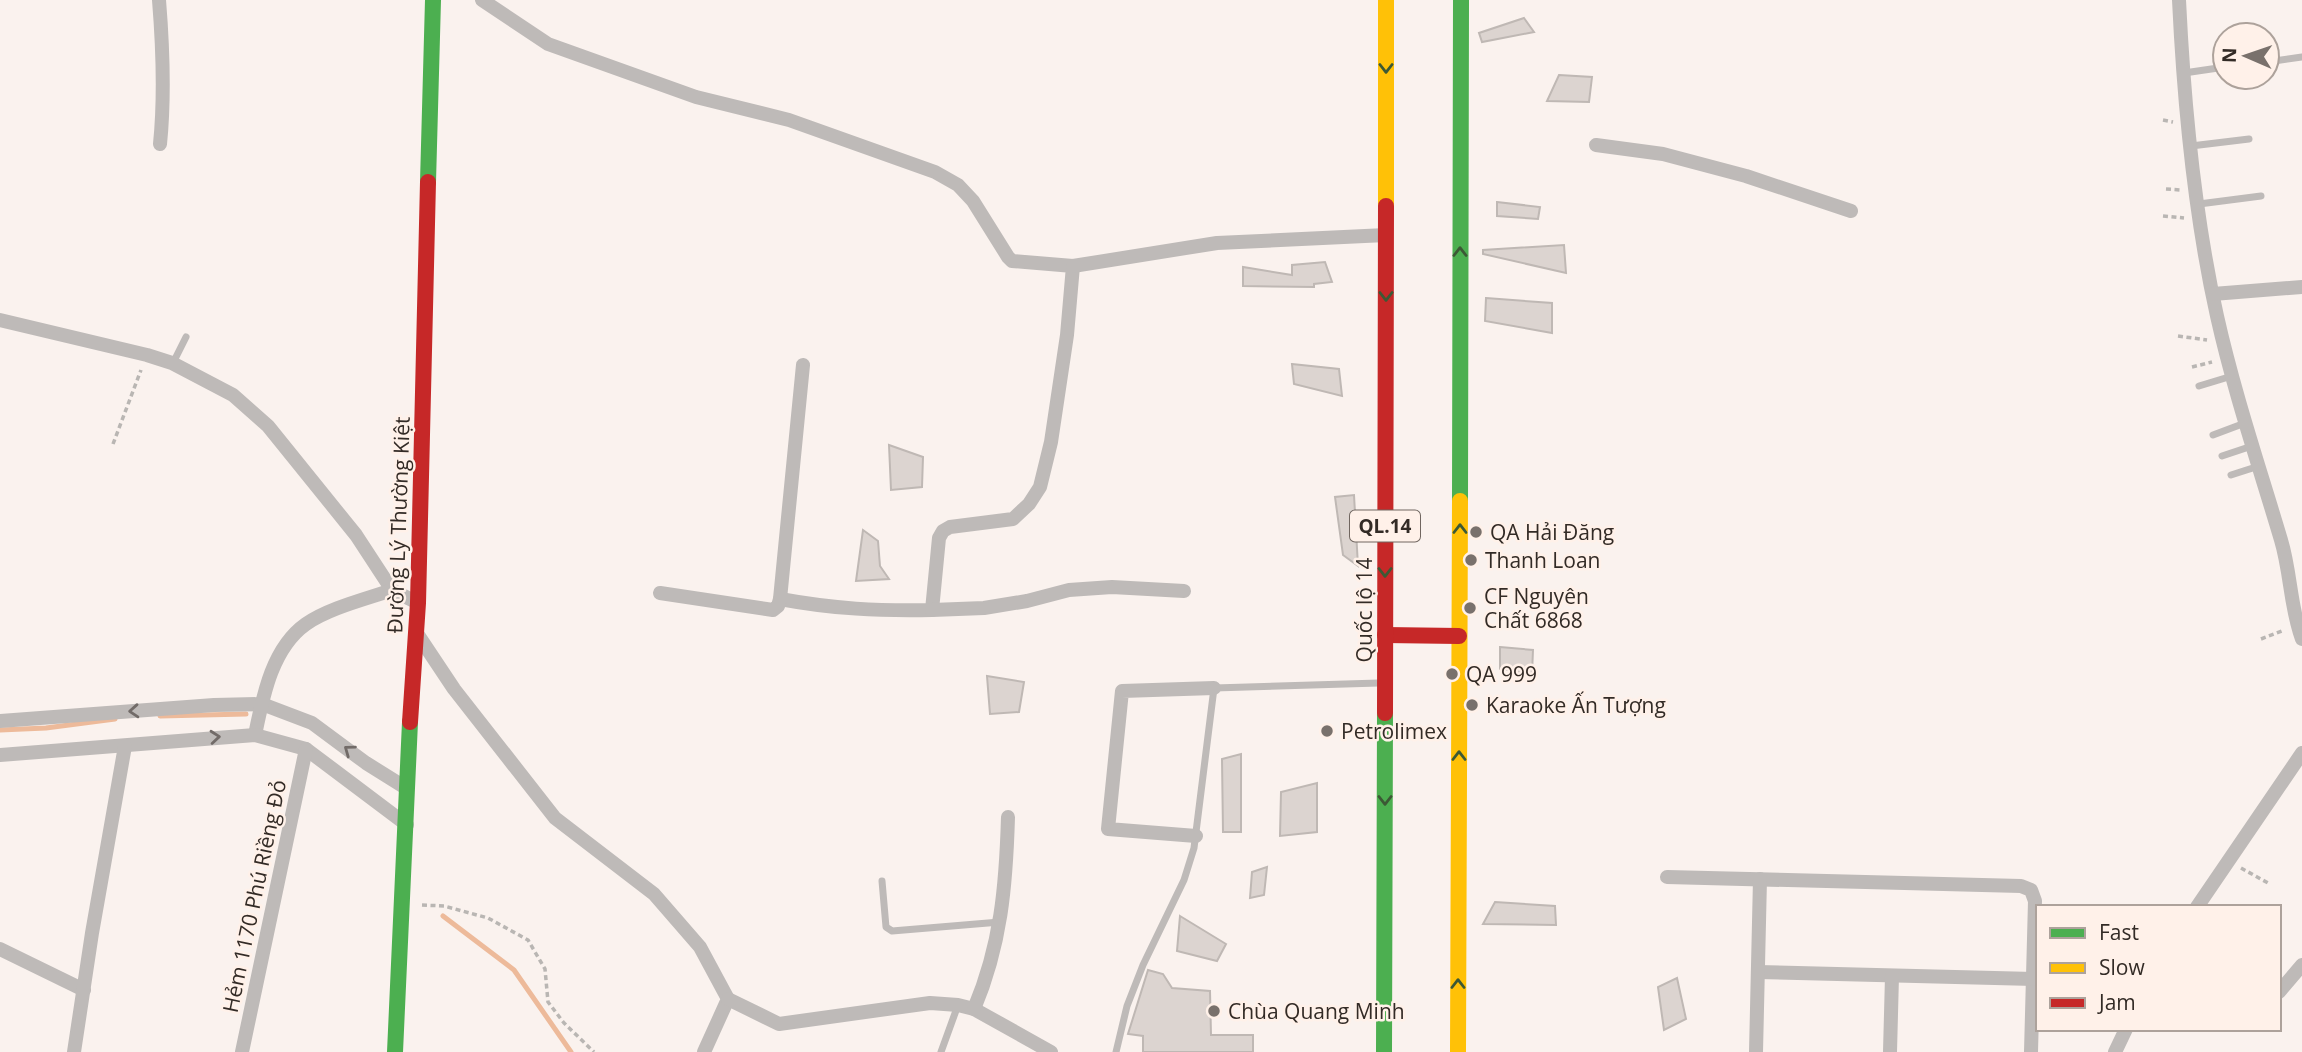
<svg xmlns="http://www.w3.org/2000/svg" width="2302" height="1052" viewBox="0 0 2302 1052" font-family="'Open Sans',sans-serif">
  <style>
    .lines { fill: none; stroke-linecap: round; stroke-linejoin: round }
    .stream { stroke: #edba9a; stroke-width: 5 }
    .building { fill: #dcd4d0; stroke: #bfb8b4; stroke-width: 2 }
    .path { stroke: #b9b6b3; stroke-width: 3.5; stroke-dasharray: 5 3.5; stroke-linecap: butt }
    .lane { stroke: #bebab8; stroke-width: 7 }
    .street { stroke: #bebab8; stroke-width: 14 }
    .fast { stroke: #4caf50; stroke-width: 16 }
    .slow { stroke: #ffc107; stroke-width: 16 }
    .jam { stroke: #c62828; stroke-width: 16 }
    .oneway { stroke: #3c5935 }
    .oneway2 { stroke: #726b68 }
    .poi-dot { fill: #79716c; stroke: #fff1e9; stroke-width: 2.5 }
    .labels { text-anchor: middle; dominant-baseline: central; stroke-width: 5; stroke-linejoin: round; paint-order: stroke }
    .shield { fill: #fff1e9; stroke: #706660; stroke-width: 2 }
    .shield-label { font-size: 19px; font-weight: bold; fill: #332b26 }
    .street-label { font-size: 21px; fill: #332b26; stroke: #fff1e9 }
    .poi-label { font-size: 21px; fill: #332b26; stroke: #fff1e9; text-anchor: start }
  </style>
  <rect width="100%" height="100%" fill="#faf2ee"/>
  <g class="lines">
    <g class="stream">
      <polyline points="160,716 246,714"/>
      <polyline points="0,730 46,728 115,719"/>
      <polyline points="443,916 514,970 571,1052"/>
    </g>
  </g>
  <g class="building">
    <polygon points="1524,18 1534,32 1482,42 1479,33"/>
    <polygon points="1559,75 1592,77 1589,102 1547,101"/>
    <polygon points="1497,202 1540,207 1538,219 1497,216"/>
    <polygon points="1564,245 1566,273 1483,254 1483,250"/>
    <polygon points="1325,262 1332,282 1314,284 1314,287 1243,286 1243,267 1292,275 1292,265"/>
    <polygon points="1486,298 1552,303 1552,333 1485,321"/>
    <polygon points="1292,364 1339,369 1342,396 1294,384"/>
    <polygon points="889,445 923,457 922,487 891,490"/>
    <polygon points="1354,495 1358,566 1343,555 1335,497"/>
    <polygon points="863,530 878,541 880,566 889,579 856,581"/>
    <polygon points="1500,647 1533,650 1532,674 1500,669"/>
    <polygon points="987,676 1024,682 1019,712 990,714"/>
    <polygon points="1241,754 1241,832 1223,832 1222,759"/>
    <polygon points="1317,783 1317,832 1280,836 1281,792"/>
    <polygon points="1267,867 1264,895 1250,898 1252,872"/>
    <polygon points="1495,902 1555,906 1556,925 1483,924"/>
    <polygon points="1180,916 1226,944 1217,961 1177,951"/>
    <polygon points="1148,970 1163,974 1172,988 1210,991 1211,1035 1253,1035 1253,1052 1143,1052 1143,1036 1128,1034"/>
    <polygon points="1677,978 1686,1019 1664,1030 1658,987"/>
  </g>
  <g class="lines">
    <g class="path">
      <polyline points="2163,120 2173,122"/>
      <polyline points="2166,189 2181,190"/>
      <polyline points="2163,216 2184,218"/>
      <polyline points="2178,336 2207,340"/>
      <polyline points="2192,367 2212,362"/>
      <polyline points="113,444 141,370"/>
      <polyline points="2261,639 2282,631"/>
      <polyline points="2241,868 2268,883"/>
      <polyline points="422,905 444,906 488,918 528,940 545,969 548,1002 564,1023 594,1052"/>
    </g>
    <g class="lane">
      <polyline points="2267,62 2302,57"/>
      <polyline points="2184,73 2225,67"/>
      <polyline points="2191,146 2249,139"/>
      <polyline points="2199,204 2261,196"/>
      <polyline points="173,363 186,337"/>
      <polyline points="2199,386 2232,376"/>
      <polyline points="2213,435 2245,423"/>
      <polyline points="2222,456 2252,446"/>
      <polyline points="2231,475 2259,466"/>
      <polyline points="882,881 886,927 892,931 1000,922"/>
      <polyline points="941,1052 958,1005"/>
      <polyline points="1116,1052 1127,1006 1143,965 1184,880 1194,848 1214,688 1379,683"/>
    </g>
    <g class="street">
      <path d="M159,0c4,49 6,95 1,144"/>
      <path d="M482,0l66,44 148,53 93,23 146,52 23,13 15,16 35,56 4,4 61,5 -6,69 -16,107 -11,45 -11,17 -16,15 -63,8 -7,4 -4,7 -7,72c-54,1 -98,-1 -152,-11"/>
      <path d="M2179,0c5,105 15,213 38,316 17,76 42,150 64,224 10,33 9,67 21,99"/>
      <polyline points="1596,145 1663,154 1746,176 1851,211"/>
      <polyline points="1073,266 1217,243 1386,235"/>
      <polyline points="2213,294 2302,287"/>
      <polyline points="0,320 147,355 172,363 233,395 268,426 356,535 392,590 418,603"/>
      <polyline points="660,593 773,610 778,606 780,599 803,365"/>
      <polyline points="932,610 984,608 1027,601 1069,590 1112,587 1184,591"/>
      <polyline points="416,632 454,689 555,818 654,894 700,947 728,999 704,1052"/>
      <polyline points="0,721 214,705 262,704 312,723 366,763 406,788"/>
      <path d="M255,735c8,-39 17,-87 51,-111 23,-16 60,-25 86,-34"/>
      <polyline points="0,755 255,735 306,749 407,825"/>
      <polyline points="1196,836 1108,829 1122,691 1214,688"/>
      <polyline points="1667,877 2021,886 2031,890 2035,901 2031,1052"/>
      <polyline points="2197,907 2302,753"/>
      <polyline points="0,949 84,990"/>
      <polyline points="1758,972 2034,979"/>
      <polyline points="2279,992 2302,965"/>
      <polyline points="728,999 779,1024 930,1003 958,1005 974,1009 1051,1052"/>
      <path d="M974,1009c27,-64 32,-123 34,-192"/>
      <polyline points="74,1052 92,933 125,746"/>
      <polyline points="242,1052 306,749"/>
      <polyline points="1756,1052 1760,879"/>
      <polyline points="1890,1052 1892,976"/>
      <polyline points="2115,1052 2126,1029"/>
    </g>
    <g class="fast">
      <polyline points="428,182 433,0"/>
      <polyline points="1460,501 1461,0"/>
      <polyline points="395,1052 410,722"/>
      <polyline points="1384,1052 1385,713"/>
    </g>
    <g class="slow">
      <polyline points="1386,206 1386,0"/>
      <polyline points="1458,1052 1460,501"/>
    </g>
    <g class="jam">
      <polyline points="1385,635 1459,636"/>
      <polyline points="1385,713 1386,206"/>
      <polyline points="410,722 418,603 428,182"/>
    </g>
  </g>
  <defs><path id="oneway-chevron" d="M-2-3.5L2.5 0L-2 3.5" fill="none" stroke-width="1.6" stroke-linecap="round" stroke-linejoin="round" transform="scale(1.75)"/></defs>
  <g class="oneway">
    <use href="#oneway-chevron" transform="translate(1386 68) rotate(90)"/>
    <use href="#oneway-chevron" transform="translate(1460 252) rotate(-90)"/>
    <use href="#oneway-chevron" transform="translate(1386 296) rotate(90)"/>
    <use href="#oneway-chevron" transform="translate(1460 529) rotate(-90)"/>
    <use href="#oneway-chevron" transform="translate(1385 572) rotate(90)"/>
    <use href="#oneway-chevron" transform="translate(1459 756) rotate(-90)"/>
    <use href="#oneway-chevron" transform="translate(1385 800) rotate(90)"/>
    <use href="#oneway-chevron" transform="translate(1458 984) rotate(-90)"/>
  </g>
  <g class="oneway2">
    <use href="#oneway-chevron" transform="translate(134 711) rotate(176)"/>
    <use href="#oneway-chevron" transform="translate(215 737) rotate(-5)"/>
    <use href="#oneway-chevron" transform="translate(349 750) rotate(-144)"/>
  </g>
  <g class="poi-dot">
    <circle cx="1476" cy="532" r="7"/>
    <circle cx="1471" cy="560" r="7"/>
    <circle cx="1470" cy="608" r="7"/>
    <circle cx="1452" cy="674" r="7"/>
    <circle cx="1472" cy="705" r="7"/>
    <circle cx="1327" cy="731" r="7"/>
    <circle cx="1214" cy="1011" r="7"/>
  </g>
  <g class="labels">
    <rect class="shield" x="1350" y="510.5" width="70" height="31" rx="5"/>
    <g class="shield-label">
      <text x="1385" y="526">QL.14</text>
    </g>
    <g class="street-label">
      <text transform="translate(398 525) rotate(-88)">Đường Lý Thường Kiệt</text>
      <text transform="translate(1364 610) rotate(-90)">Quốc lộ 14</text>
      <text transform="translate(254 896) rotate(-78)">Hẻm 1170 Phú Riềng Đỏ</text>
    </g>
    <g class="poi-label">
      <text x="1490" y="532">QA Hải Đăng</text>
      <text x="1485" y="560">Thanh Loan</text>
      <text x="1484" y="596">CF Nguyên<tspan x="1484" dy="24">Chất 6868</tspan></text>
      <text x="1466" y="674">QA 999</text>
      <text x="1486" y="705">Karaoke Ấn Tượng</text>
      <text x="1341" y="731">Petrolimex</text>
      <text x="1228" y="1011">Chùa Quang Minh</text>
    </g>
  </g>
  <rect x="2036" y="905" width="245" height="126" fill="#fff1e9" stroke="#ada29b" stroke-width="2"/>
  <rect x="2050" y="928" width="35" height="10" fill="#4caf50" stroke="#ada29b" stroke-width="2"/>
  <text x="2099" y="940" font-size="21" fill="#332b26">Fast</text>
  <rect x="2050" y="963" width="35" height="10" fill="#ffc107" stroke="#ada29b" stroke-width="2"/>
  <text x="2099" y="975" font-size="21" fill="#332b26">Slow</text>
  <rect x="2050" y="998" width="35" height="10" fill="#c62828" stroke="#ada29b" stroke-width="2"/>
  <text x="2099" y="1010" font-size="21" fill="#332b26">Jam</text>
  <g transform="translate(2246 56) rotate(272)"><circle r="33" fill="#fff1e9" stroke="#ada29b" stroke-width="2"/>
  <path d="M0-5L12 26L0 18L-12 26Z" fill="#79716c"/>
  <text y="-10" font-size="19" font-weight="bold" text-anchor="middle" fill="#332b26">N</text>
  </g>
</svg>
